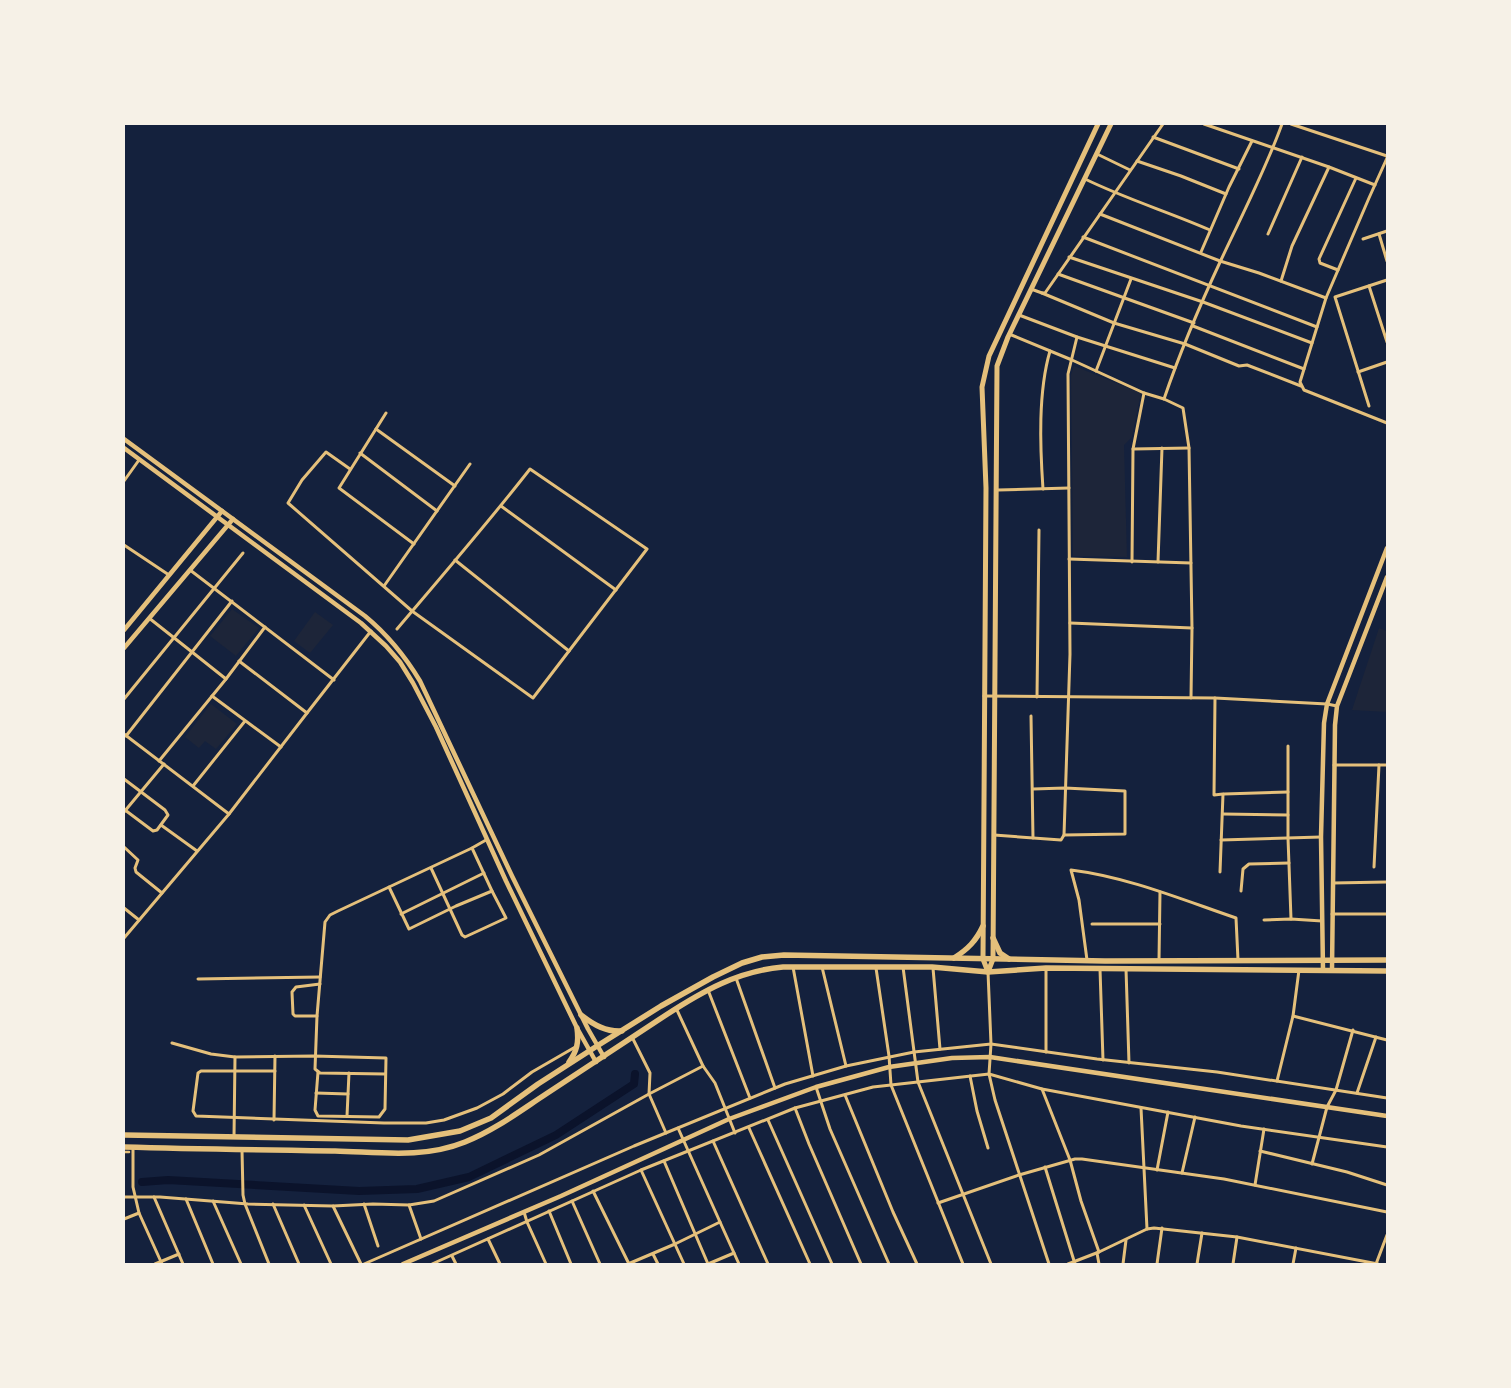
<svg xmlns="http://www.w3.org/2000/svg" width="1511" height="1388" viewBox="0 0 1511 1388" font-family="'Public Sans',sans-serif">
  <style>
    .green { fill: #1d2539 }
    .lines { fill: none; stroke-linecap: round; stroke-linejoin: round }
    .canal { stroke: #0b132b; stroke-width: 8 }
    .pedestrian { stroke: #e5c07b; stroke-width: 2.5 }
    .minor { stroke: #e5c07b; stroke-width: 3 }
    .tertiary { stroke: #e5c07b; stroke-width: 4.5 }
    .secondary { stroke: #e5c07b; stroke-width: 5 }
    .primary { stroke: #e5c07b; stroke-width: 5.5 }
  </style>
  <rect width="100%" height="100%" fill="#14213d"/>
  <g class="green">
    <polygon points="1074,366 1141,393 1132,437 1124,445 1127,557 1073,556 1071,375"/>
    <polygon points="232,609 259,628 236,656 210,636"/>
    <polygon points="315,612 333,625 310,653 294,641"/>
    <polygon points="1379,628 1387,631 1387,712 1352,710"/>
    <polygon points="211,704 237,724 216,749 205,741 199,748 185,737"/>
  </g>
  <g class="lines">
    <polyline class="canal" points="142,1182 168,1180 359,1191 417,1189 469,1177 556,1135 634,1084 635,1074"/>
    <polyline class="pedestrian" points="124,1152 129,1152"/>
    <g class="minor">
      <polyline points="1204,124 1329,167 1375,185"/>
      <polyline points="1291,124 1387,156"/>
      <polyline points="1153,137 1239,169"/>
      <polyline points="1097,154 1130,170"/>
      <polyline points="1137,161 1181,176 1226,194"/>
      <path d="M1085,179c41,20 84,33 125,51"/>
      <polyline points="1100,214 1220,261 1259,273 1326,298 1300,382 1304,390 1387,423"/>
      <polyline points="1268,234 1302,157"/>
      <polyline points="1379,234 1387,261"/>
      <polyline points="1083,237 1317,327"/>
      <polyline points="1363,239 1387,231"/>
      <polyline points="1201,252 1229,187 1252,141"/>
      <polyline points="1069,257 1203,302 1312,343"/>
      <polyline points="1338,270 1320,263 1319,259 1356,178"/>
      <polyline points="1058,274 1194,323"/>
      <polyline points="1281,281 1292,246 1329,167"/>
      <polyline points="1369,286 1387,342"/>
      <polyline points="1031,289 1042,293 1045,293 1163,124"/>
      <polyline points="1042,293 1114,323 1185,344 1239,366 1247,365 1301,386"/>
      <polyline points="1326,298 1369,198 1387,158"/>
      <polyline points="1019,315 1077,337 1175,368"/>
      <polyline points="1193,326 1304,369"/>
      <polyline points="1009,334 1072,360 1144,393 1164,399 1183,408 1189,448 1192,628 1191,698"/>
      <polyline points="1096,371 1131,279"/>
      <polyline points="1358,372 1387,362"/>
      <path d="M1164,399c16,-47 36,-94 57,-139 21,-45 44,-89 61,-136"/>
      <polyline points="1369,406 1335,297 1387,280"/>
      <polyline points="386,413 339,488 414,544"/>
      <polyline points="376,429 455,486"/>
      <polyline points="1133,449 1189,448"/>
      <polyline points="360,453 437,511"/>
      <path d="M350,469l-24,-17 -24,28 -14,23 124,108 121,87 114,-149 -117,-80c-43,55 -88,107 -133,160"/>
      <polyline points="124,481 139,460"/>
      <path d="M1043,489c-3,-43 -5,-97 7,-138"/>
      <polyline points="998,490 1069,488"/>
      <polyline points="501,506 616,590"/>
      <polyline points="124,545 169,575"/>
      <polyline points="1069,559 1191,563"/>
      <polyline points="455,560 569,651"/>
      <polyline points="1132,562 1133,449 1144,393"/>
      <polyline points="1158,562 1162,448"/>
      <polyline points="190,570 334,680"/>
      <polyline points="384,586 470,464"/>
      <polyline points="149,618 192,652 232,601"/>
      <polyline points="1070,623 1192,628"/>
      <polyline points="239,661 307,713 371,631"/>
      <polyline points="212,696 281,747"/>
      <polyline points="984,696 1215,698 1327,704 1337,706"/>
      <polyline points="1037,697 1039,530"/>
      <polyline points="1215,698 1214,795 1223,794 1220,872"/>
      <polyline points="124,699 243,553"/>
      <polyline points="1031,716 1033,838"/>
      <polyline points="124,734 229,814"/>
      <polyline points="126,736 192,652 226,679 265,627"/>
      <polyline points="1288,746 1288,838 1291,919"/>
      <polyline points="159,761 226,679"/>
      <polyline points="1334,765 1387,765"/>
      <polyline points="124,779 165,810 168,815 157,830 153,831 125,810"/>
      <polyline points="193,786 245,721"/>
      <polyline points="1033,789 1065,788 1125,791 1125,834 1064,835"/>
      <polyline points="1224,794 1288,792"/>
      <polyline points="124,812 164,764"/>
      <polyline points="1223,814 1288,815"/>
      <polyline points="161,825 197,851"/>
      <polyline points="994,835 1061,840 1064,835 1070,654 1068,374 1077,337"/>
      <polyline points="1221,840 1321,837"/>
      <polyline points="124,847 138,860 135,868 136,872 162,893"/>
      <polyline points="1374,867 1379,765"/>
      <polyline points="431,868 462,935 465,937 506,918 492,891"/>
      <polyline points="1333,883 1387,882"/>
      <polyline points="389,887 409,929 456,906 492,891 472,848"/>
      <polyline points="1241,891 1243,869 1249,864 1289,863"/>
      <polyline points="124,908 139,920"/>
      <polyline points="401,914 484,873"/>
      <polyline points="1332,914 1387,914"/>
      <polyline points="1264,920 1291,919 1322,921"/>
      <polyline points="1092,924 1160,924"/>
      <polyline points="124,938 229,814 307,713"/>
      <path d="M1087,960l-8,-60 -8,-30c57,7 112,30 165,48l2,42"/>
      <polyline points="1159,960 1160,892"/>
      <polyline points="793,967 813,1076"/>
      <polyline points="822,967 846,1066"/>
      <polyline points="903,967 918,1082 991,1264"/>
      <polyline points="876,968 889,1056 891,1085 963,1264"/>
      <polyline points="933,968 940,1049"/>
      <polyline points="1046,968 1046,1052"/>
      <polyline points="1100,969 1103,1060"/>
      <polyline points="1126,969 1129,1063"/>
      <polyline points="988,972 991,1044 989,1074 995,1100 1049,1264"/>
      <polyline points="736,978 775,1088"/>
      <polyline points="198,979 320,977"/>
      <polyline points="708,990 750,1098"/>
      <polyline points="317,1016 295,1016 293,1014 292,992 296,987 320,984"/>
      <polyline points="1293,1016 1387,1040"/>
      <polyline points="632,1037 650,1073 649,1094 666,1133"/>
      <polyline points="172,1043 211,1054 235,1057 314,1056 386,1058 385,1109 379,1117 318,1116 315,1110 318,1072"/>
      <polyline points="703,1066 715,1083 735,1133"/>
      <polyline points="275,1071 201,1071 198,1073 193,1111 196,1116 384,1123 426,1123 444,1120 477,1108 503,1094 532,1072 577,1046"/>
      <polyline points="385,1074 320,1073 315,1069 317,1016 325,922 330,915 338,911 472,848 486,840"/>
      <polyline points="970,1076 977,1111 988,1148"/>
      <polyline points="1277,1081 1293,1016 1299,970"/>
      <polyline points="816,1087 830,1129 889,1264"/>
      <polyline points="1042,1089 1070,1160 1081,1201 1099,1252"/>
      <polyline points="316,1093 348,1094"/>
      <polyline points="1357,1093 1376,1037"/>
      <polyline points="845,1095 893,1212 917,1264"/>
      <polyline points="795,1108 809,1144 861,1264"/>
      <polyline points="1141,1108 1147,1229"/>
      <polyline points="347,1116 349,1073"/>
      <polyline points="274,1120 275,1056"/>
      <polyline points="768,1120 832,1264"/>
      <polyline points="678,1128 720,1222"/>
      <polyline points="749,1128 810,1264"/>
      <polyline points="234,1137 235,1057"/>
      <polyline points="713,1141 768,1264"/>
      <polyline points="133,1148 133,1187 139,1213 162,1264"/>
      <polyline points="242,1150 243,1195 245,1204 269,1264"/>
      <polyline points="1260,1151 1347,1172 1387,1185"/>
      <polyline points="664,1161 708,1264 734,1253"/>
      <polyline points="1312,1164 1327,1107 1336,1090 1353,1030"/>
      <polyline points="1045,1167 1075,1264"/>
      <polyline points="641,1170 684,1264"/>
      <polyline points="1157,1170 1168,1112"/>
      <polyline points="1182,1173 1195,1117"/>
      <polyline points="1255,1185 1264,1129"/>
      <polyline points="593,1191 629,1264"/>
      <polyline points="124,1197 160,1197 248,1204 333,1206 373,1204 409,1205 434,1201 539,1155 649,1094 703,1066 676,1008"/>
      <polyline points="154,1197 183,1264"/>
      <polyline points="186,1199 213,1264"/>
      <polyline points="213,1201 241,1264"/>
      <polyline points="572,1201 600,1264"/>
      <polyline points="938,1203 1019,1175 1075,1159 1082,1159 1224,1179 1387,1212"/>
      <polyline points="273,1204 299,1264"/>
      <polyline points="364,1204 378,1246"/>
      <polyline points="304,1205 331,1264"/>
      <polyline points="409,1205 421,1239"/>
      <polyline points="333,1206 361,1264"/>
      <polyline points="549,1211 571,1264"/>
      <polyline points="524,1212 527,1222 546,1264"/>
      <polyline points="124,1219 139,1213"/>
      <polyline points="488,1239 500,1264"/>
      <polyline points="1097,1253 1099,1264"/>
      <polyline points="653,1254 658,1264"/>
      <polyline points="452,1256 456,1264"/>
      <polyline points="155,1264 179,1254"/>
      <polyline points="364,1264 634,1146 785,1084 846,1066 914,1052 991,1044 1097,1059 1217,1072 1387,1098"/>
      <polyline points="432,1264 641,1170 795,1108 873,1087 891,1085 989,1074 1042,1089 1241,1126 1387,1147"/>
      <polyline points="628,1264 675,1244 720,1222 739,1264"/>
      <polyline points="1068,1264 1099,1252 1147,1229 1154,1228 1237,1237 1378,1264"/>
      <polyline points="1123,1264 1126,1240"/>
      <polyline points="1157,1264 1162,1228"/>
      <polyline points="1197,1264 1202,1233"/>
      <polyline points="1233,1264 1237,1237"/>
      <polyline points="1293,1264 1296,1248"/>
      <polyline points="1376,1264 1387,1235"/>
    </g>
    <g class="tertiary">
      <path d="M124,439l241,177c23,19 40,40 55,65l92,195 76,153 16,28"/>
      <polyline points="124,448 361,623 386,646 400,662 413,683 436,727 506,881 577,1028 596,1062"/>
      <polyline points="124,630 222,511"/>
      <polyline points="124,648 233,519"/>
      <polyline points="1323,970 1321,837 1324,723 1327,704 1387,548"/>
      <polyline points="1332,970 1335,725 1337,706 1387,577"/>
      <polyline points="403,1264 561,1196 729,1119 816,1087 889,1067 952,1058 990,1057 1387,1116"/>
    </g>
    <g class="secondary">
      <polyline points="988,972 993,959 997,366 1008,337 1111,124"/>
      <polyline points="988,972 983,959 986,488 982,387 989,356 1098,124"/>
    </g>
    <g class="primary">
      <polyline points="993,938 1000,953 1009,959"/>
      <path d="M954,958c14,-9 22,-17 29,-32"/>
      <path d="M581,1015c13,10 25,17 41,16"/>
      <path d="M569,1062c8,-11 10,-20 8,-34"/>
      <polyline points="124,1135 408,1140 460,1131 491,1118 538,1084 597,1046 661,1006 713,977 742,963 762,957 784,955 1105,961 1387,960"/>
      <path d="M124,1147c70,2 141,3 211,4 44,1 88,8 130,-9 30,-12 55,-31 81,-48 40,-26 80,-53 120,-79 37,-24 72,-44 117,-48h149l56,5 58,-4 341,3"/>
    </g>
  </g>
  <rect width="1511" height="1388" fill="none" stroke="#f6f1e7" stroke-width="250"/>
</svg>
